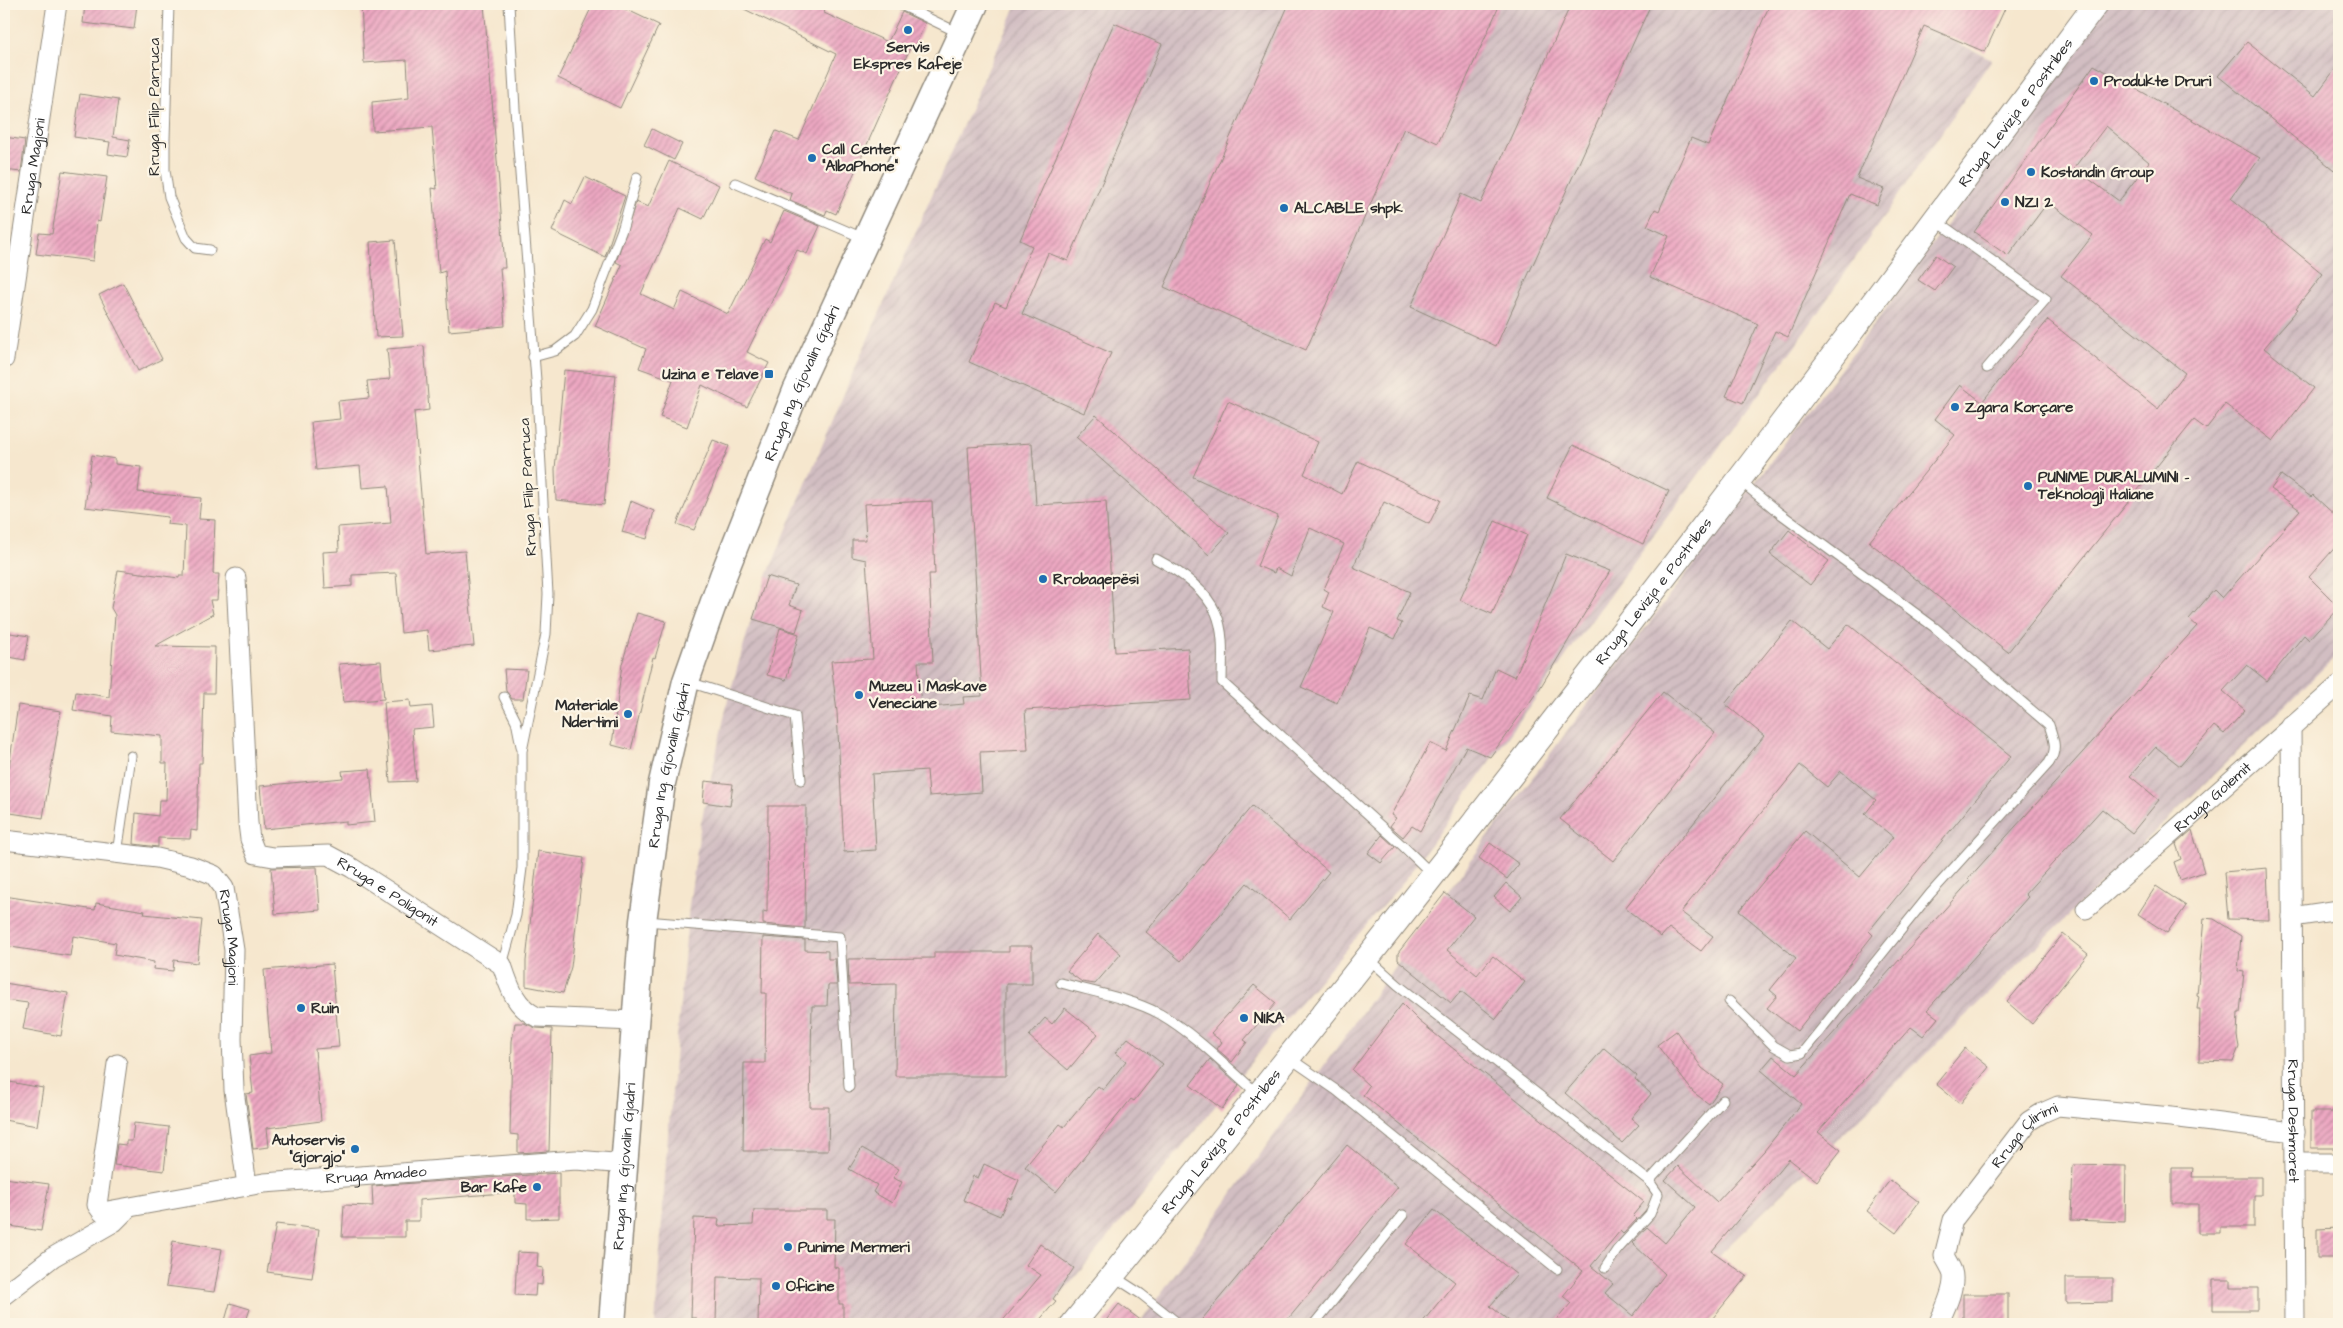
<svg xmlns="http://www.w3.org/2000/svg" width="2343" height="1328" viewBox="0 0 2343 1328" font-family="'Architects Daughter',sans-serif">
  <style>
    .industrial { fill: url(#industrial-furrows) }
    .building { fill: url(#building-hatch); fill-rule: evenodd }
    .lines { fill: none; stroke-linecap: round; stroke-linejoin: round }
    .service-casing { stroke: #90897c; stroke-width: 11 }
    .minor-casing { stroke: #90897c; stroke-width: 21 }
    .tertiary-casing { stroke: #90897c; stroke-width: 26 }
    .secondary-casing { stroke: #90897c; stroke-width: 29 }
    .service { stroke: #fff; stroke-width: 9 }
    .minor { stroke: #fff; stroke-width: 19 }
    .tertiary { stroke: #fff; stroke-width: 24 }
    .secondary { stroke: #fff; stroke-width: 26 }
    .poi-dot { fill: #1f6fb2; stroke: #fcf5e5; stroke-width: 2 }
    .labels { text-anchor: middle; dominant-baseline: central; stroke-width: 4.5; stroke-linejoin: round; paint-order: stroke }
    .poi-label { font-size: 15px; font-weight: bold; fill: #2b2b2b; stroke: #fcf5e5; text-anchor: start }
    .street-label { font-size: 15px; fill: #2b2b2b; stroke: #fcf5e5 }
  </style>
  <defs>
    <pattern id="industrial-furrows" width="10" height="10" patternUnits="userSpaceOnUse" patternTransform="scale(1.25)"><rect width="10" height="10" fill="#d2bec2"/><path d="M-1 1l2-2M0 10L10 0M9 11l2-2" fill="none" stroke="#b4a3a7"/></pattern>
    <pattern id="building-hatch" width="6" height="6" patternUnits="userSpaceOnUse" patternTransform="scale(1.25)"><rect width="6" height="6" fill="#eda8c2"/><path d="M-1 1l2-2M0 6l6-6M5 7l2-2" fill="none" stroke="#c0899e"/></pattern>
  </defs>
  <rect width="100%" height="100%" fill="#fcf5e5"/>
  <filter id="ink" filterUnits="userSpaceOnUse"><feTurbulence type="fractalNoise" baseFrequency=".02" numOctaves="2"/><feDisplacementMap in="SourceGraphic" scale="10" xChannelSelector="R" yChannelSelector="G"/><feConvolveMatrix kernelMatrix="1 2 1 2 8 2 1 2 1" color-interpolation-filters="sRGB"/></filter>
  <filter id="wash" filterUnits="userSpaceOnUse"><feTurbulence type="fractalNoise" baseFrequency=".0096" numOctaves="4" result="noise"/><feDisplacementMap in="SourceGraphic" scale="20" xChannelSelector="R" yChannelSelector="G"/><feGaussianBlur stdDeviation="1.12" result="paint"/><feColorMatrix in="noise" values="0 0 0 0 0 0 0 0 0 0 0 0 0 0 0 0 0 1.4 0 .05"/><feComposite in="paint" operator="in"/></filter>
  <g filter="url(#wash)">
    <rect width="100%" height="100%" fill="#f6e7ce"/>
    <g class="industrial">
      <polygon points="1017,4 1954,4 1941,35 1992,59 1797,343 1635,560 1408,876 1293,1011 1037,1324 655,1324 667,1147 689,905 701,823 728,700 751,620 767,576 851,377"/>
      <polygon points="2105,4 2339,4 2339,653 1723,1251 1669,1324 1139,1324 1489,835 1879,318"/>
    </g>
    <g id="blocks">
      <g class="building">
        <polygon points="85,4 137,4 134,29 83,23"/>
        <polygon points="361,4 484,4 499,184 505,268 500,268 505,326 449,331 445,271 439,273 432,188 437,189 432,127 373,131 372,102 409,98 407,60 364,63"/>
        <polygon points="593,4 615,4 659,25 620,108 558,78"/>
        <polygon points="734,4 812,4 825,10 824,13 888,42 902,12 925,23 914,49 911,46 836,214 827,210 825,215 790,200 792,194 755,176 776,131 799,140 836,54"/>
        <polygon points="1289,4 1500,4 1438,143 1404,128 1306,350 1164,287"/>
        <polygon points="1571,4 1651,4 1496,346 1411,307 1461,194 1481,203"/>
        <polygon points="1770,4 2007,4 1985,52 1924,26 1857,178 1884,189 1877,205 1850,194 1788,337 1775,331 1743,403 1726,396 1758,324 1650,277 1669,236 1647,226 1655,209 1659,211 1691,138 1708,145"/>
        <polygon points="1114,23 1162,44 1068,261 1048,253 1022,314 1111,353 1084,413 969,362 995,302 1006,307 1032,246 1020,240"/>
        <polygon points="2247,42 2315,96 2339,64 2339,174 2218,76"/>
        <path d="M2094,65l166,93 -29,40 92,76 -27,34 2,1 -34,39 50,40 -41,53 -48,-37 -19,25 -12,-9 -186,232 -139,-110 86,-107 -20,-16 25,-34 22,17 66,-82 110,89 27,-36 -124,-97 32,-41 -45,-33 -40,54 -34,-24zM2106,126l43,36 -30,39 -45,-33z"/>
        <polygon points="80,94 118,100 113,137 130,140 127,157 108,154 110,142 74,137"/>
        <polygon points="652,129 682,144 674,160 644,145"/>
        <polygon points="4,137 25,140 21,172 4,170"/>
        <polygon points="669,161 719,185 703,219 680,208 641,294 674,310 682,292 728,314 765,239 770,242 784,211 820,226 807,254 797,250 747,352 769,363 747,407 702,385 687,427 660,417 673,380 639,368 646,349 595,326 622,265 616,262 636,202 648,207"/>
        <polygon points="62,171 107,177 100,222 97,221 93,261 36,254 39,233 52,234"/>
        <polygon points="585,177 625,196 605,257 552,231 565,200 572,204"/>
        <polygon points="395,240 403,336 376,337 370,242"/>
        <polygon points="1936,255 1953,267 1935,291 1918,280"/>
        <polygon points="123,283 162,359 138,371 99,295"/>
        <polygon points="424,346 429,410 414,412 426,554 465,551 474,646 429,650 427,630 401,633 396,573 352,575 352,586 325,588 323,552 339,551 338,527 391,523 388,486 362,488 360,466 316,470 311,422 340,419 338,401 369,398 367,381 390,379 387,349"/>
        <polygon points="564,370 616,375 604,505 556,500 555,469"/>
        <polygon points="1228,401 1318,442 1304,474 1342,494 1358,461 1441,500 1429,524 1384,502 1353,567 1410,592 1397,621 1402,623 1395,639 1370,628 1337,703 1301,687 1334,612 1323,607 1329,592 1324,589 1344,544 1310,528 1291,576 1276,568 1274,573 1257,566 1278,516 1193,477"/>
        <polygon points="1096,415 1229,533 1209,555 1076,437"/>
        <polygon points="713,440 729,446 694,530 677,524"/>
        <polygon points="1032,443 1036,505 1106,501 1115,652 1188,648 1191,700 1025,710 1028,750 980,752 982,792 929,796 927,770 872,774 876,850 844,852 837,712 831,661 873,659 866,560 852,557 852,540 866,540 864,504 932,501 935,574 929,574 933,662 918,662 921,708 964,704 963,697 982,696 968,447"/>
        <polygon points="1573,445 1669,491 1643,544 1547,498"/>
        <polygon points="92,455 115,459 115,464 141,467 138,492 201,498 199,519 215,520 213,574 219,574 217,600 210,600 213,614 155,646 215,647 214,693 204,693 202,763 199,763 197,831 191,830 190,839 158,838 158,847 134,844 136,813 158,816 159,800 166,800 167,763 162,763 162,736 111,731 112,716 73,710 76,692 109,697 115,615 111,608 118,570 179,578 179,576 184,576 186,526 167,524 168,517 85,507"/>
        <polygon points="2281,475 2311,497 2313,495 2339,519 2339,543 2309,577 2339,607 2309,640 2304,635 2267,681 2247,665 2223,691 2245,710 2224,734 2214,726 2180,766 2156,747 2130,776 2159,800 2132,833 2102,809 2025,894 2028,897 1927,1010 1938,1018 1923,1036 1911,1027 1818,1132 1841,1150 1817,1181 1789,1159 1712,1251 1747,1276 1708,1324 1553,1324 1571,1303 1563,1296 1583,1271 1363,1095 1369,1086 1352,1070 1402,1004 1419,1021 1644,1202 1633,1215 1637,1219 1623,1234 1620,1231 1591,1266 1613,1284 1605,1293 1633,1316 1665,1274 1632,1243 1647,1227 1665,1243 1695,1207 1665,1180 1678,1166 1717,1202 1764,1151 1801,1104 1761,1070 1773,1056 1796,1075 1970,881 1968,879 2197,626 2189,619 2214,590 2222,598 2300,510 2271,489"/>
        <polygon points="631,501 654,511 647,539 622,532"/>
        <polygon points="1495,521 1527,535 1492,614 1460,600"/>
        <polygon points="1789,530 1829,561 1810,585 1770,554"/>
        <polygon points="1566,554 1610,571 1540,688 1490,757 1466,747 1420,831 1412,826 1403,837 1390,826 1396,818 1391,815 1430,743 1446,751 1470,696 1483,700 1496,668 1515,677"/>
        <polygon points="767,576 796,585 789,605 803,610 796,632 753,619"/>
        <polygon points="637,613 666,621 655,658 653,657 631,750 612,745 622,664"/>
        <polygon points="1792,621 1827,649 1848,624 2011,756 1869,931 1873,935 1797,1031 1767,1008 1777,996 1770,990 1796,958 1739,911 1805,831 1860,877 1893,837 1865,814 1876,800 1841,771 1827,787 1800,765 1681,912 1713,936 1701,951 1669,928 1661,937 1625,908 1764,736 1725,704"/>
        <polygon points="780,628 799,634 786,680 767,675"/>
        <polygon points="4,632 29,636 25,660 4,656"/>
        <polygon points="381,661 384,699 343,702 339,664"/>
        <polygon points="504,669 527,670 523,699 512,699 506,691"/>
        <polygon points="1663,692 1715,733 1613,861 1560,819"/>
        <polygon points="410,700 411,708 432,706 434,727 412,729 416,781 390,782 384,702"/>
        <polygon points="18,705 61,711 43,818 4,812 4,784 6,767 9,767"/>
        <polygon points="370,769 375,822 346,825 346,821 264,829 260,786 343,778 342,771"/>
        <polygon points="705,781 733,784 730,806 703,802"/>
        <polygon points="768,806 806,806 805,928 763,924 763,911 767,912"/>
        <polygon points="1252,806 1329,872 1290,919 1247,883 1181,961 1146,932"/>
        <polygon points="2192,830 2204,872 2180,880 2174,862 2181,859 2176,844"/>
        <polygon points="1382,835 1395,847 1381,863 1368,853"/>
        <polygon points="1490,843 1519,864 1507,879 1479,858"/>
        <polygon points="538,851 584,858 571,967 563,993 526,986 526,961"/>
        <polygon points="317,867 320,910 275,914 271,868"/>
        <polygon points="2267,868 2269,920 2228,919 2224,872"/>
        <polygon points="1506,883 1522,897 1510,911 1494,897"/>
        <polygon points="2156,886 2186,906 2167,933 2138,914"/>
        <polygon points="1445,893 1474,916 1447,950 1477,975 1493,956 1525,982 1496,1019 1461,991 1451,1003 1398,960 1398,953"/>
        <polygon points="4,896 95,910 96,903 145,911 144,914 202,920 197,963 174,960 173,971 153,969 154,962 114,955 116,943 73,936 70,956 4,946"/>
        <polygon points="2204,918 2214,919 2241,936 2238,971 2244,972 2240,1013 2238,1013 2237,1036 2239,1047 2233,1062 2199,1061 2200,1009 2197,1009 2199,996 2197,995"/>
        <polygon points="1098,934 1121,954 1095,984 1082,982 1067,971"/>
        <polygon points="2063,934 2088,954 2032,1024 2007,1002"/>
        <polygon points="763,937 805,940 805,950 828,951 828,959 835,959 837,985 828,985 827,1006 812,1006 810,1107 829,1107 828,1151 743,1151 744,1063 765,1063 766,993 762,993"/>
        <polygon points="1009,946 1032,946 1032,984 1006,984 1006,1076 895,1076 896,984 849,985 848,959 934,958 934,952 1009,952"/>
        <polygon points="332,964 339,1047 315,1049 321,1121 267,1128 269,1147 253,1149 246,1094 253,1093 249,1056 271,1053 264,970"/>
        <polygon points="4,983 68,993 61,1036 23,1029 28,1003 4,1000"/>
        <polygon points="1254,985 1276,1003 1244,1040 1247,1042 1232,1062 1217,1049 1222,1042 1211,1033"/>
        <polygon points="1065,1008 1098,1034 1068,1070 1029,1036 1045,1018 1052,1024"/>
        <polygon points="515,1023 524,1023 536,1028 552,1029 549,1151 518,1153 518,1135 510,1134 512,1041"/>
        <polygon points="1676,1031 1702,1068 1723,1084 1709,1104 1693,1092 1657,1045"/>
        <polygon points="1128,1038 1163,1064 1134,1101 1131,1099 1056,1192 1025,1167 1060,1124 1064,1127 1098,1086 1103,1090 1126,1061 1115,1053"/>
        <polygon points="1604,1048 1637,1076 1635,1079 1651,1094 1631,1118 1639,1125 1622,1143 1565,1093"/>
        <polygon points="1965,1048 1989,1067 1960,1104 1936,1084"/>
        <polygon points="1210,1059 1239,1086 1222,1109 1190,1085"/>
        <polygon points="4,1081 43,1088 37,1126 4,1120"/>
        <rect x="2311" y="1112" width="28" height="36"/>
        <polygon points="134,1123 169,1127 164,1171 114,1165 117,1144 126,1145 126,1141 132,1141"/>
        <polygon points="1347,1145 1398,1187 1284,1324 1198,1324"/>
        <polygon points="862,1148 899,1169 893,1178 902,1182 892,1203 873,1192 877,1185 849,1169"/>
        <polygon points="984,1164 1019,1180 1011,1199 1008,1198 1000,1216 963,1200 973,1176 978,1178"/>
        <polygon points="2073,1165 2126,1166 2125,1222 2071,1220"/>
        <polygon points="2172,1168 2193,1168 2192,1177 2261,1177 2261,1195 2254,1195 2254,1227 2220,1227 2220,1233 2198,1233 2198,1204 2172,1204"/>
        <polygon points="559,1173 559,1218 527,1219 527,1204 515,1203 515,1192 419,1200 419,1221 405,1221 405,1237 342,1237 344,1205 373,1206 372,1186"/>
        <polygon points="4,1178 49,1184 41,1231 4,1225"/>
        <polygon points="1890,1180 1919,1202 1896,1233 1867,1211"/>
        <polygon points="754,1210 827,1210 827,1219 835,1219 834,1267 839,1268 839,1304 843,1304 843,1324 758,1324 759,1278 717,1277 716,1324 695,1324 696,1318 691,1318 694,1218 719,1219 718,1226 753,1225"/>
        <polygon points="1434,1210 1517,1275 1490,1306 1513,1324 1421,1324 1455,1282 1406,1244"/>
        <polygon points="276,1224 319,1229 312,1278 267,1272"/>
        <polygon points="2339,1228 2339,1258 2317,1258 2317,1229"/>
        <polygon points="173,1241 222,1249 214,1292 166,1286"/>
        <polygon points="1040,1244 1074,1268 1053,1299 1056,1301 1036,1324 1000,1324 1041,1275 1026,1265"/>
        <polygon points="517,1252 538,1253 537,1267 543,1268 542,1285 536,1284 535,1296 515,1295"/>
        <polygon points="2066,1278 2113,1278 2113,1302 2066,1303"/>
        <polygon points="2213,1280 2231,1280 2231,1288 2258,1288 2258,1310 2213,1310"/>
        <rect x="1963" y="1294" width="45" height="30"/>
        <polygon points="230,1303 250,1309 245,1324 224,1324"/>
        <polygon points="1119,1304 1146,1324 1103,1324"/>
      </g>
    </g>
  </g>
  <g filter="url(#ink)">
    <use href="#blocks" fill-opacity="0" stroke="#90897c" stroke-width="1"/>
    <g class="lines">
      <g class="service-casing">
        <g id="service">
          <polyline points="169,4 165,139 165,170 169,197 186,238 195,248 210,250"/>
          <polyline points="899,4 959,33"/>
          <polyline points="735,183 863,238"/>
          <polyline points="1935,220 2046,299 1987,368"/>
          <polyline points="533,357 555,351 575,336 592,309 623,227 637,177"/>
          <path d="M1156,559c23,12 49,30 60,54 9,21 6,47 6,69l182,165 29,28"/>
          <polyline points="689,682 795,716 801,780"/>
          <polyline points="504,697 516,721 521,746"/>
          <polyline points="117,854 131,756"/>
          <polyline points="646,921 840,937 849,1087"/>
          <polyline points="1368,958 1398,985 1649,1181 1658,1194 1650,1214 1617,1250 1605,1268"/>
          <polyline points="502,965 516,915 522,868 522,751 546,634 548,594 537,393 515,109 509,4"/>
          <path d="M1061,983c32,9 69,15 99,31 36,21 67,53 98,80"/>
          <path d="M1729,1001l45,45 16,9 12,-2 128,-159 119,-131c9,-14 5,-23 0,-38l-115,-98 -157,-116 -38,-31"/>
          <polyline points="1288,1057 1336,1090 1557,1269"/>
          <polyline points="1649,1181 1723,1100"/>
          <polyline points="1113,1276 1141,1294 1179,1324"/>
          <polyline points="1314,1324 1403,1215"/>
        </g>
      </g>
      <g class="minor-casing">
        <g id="minor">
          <path id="s1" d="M4,359l53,-355"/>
          <path id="s2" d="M236,578l12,245 2,16 6,15 17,3 55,-2 24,13 150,97c7,21 13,42 35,52l97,4"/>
          <path id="s3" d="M2291,726l4,598"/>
          <path id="s4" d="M4,840l153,18 34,8 23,9 10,13 10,62 -2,89 2,51 13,96"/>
          <path id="s5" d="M2086,909l253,-224"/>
          <polyline points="2292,917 2339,910"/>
          <path id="s6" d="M117,1064l-20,141 5,7 162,-29 312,-23 50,4"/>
          <polyline points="2294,1163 2339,1163"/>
          <polyline points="4,1295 53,1257 114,1222 128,1208"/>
          <path id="s7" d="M1938,1324c6,-13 19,-38 14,-53 -2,-5 -5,-10 -8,-15l9,-36 76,-99 13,-8 16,-7 113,11 123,15"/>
        </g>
      </g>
      <g class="tertiary-casing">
        <g id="tertiary">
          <path id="s8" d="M1073,1324c269,-329 531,-664 787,-1004 79,-105 158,-210 236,-316"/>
        </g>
      </g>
      <g class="secondary-casing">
        <g id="secondary">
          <path id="s9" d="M612,1324l31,-403 19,-138 24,-102 37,-105 73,-185 179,-387"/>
        </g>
      </g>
      <use href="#service" class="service"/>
      <use href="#minor" class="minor"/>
      <use href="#tertiary" class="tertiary"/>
      <use href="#secondary" class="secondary"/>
    </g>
  </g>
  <g class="poi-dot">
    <circle cx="908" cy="30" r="5"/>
    <circle cx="2094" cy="81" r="5"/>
    <circle cx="812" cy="158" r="5"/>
    <circle cx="2031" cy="172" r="5"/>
    <circle cx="2005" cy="202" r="5"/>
    <circle cx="1284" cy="208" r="5"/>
    <rect x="764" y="369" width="10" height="10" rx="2.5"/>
    <circle cx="1955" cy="407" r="5"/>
    <circle cx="2028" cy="486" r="5"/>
    <circle cx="1043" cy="579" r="5"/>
    <circle cx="859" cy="695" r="5"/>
    <circle cx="628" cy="714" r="5"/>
    <circle cx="301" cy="1008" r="5"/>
    <circle cx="1244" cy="1018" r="5"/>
    <circle cx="355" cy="1149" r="5"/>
    <circle cx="537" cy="1187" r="5"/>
    <circle cx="788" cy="1247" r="5"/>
    <circle cx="776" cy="1286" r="5"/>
  </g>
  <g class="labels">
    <g class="poi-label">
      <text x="908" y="47" text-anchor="middle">Servis<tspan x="908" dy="17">Ekspres Kafeje</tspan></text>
      <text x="2104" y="81">Produkte Druri</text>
      <text x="822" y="149">Call Center<tspan x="822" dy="17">"AlbaPhone"</tspan></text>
      <text x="2041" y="172">Kostandin Group</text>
      <text x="2015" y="202">NZI 2</text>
      <text x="1294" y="208">ALCABLE shpk</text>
      <text x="759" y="374" text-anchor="end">Uzina e Telave</text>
      <text x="1965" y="407">Zgara Korçare</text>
      <text x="2038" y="477">PUNIME DURALUMINI -<tspan x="2038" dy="17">Teknologji Italiane</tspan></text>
      <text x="1053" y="579">Rrobaqepësi</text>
      <text x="869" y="686">Muzeu i Maskave<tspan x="869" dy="17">Veneciane</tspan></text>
      <text x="618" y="705" text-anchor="end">Materiale<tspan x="618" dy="17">Ndertimi</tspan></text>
      <text x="311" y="1008">Ruin</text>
      <text x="1254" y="1018">NIKA</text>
      <text x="345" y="1140" text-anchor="end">Autoservis<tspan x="345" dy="17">"Gjorgjo"</tspan></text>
      <text x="527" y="1187" text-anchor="end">Bar Kafe</text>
      <text x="798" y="1247">Punime Mermeri</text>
      <text x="786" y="1286">Oficine</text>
    </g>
    <g class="street-label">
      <text transform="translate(154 107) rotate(-90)">Rruga Filip Parruca</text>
      <text stroke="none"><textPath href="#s8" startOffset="1535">Rruga Levizja e Postribes</textPath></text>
      <text stroke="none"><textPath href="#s1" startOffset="195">Rruga Magjoni</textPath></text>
      <text stroke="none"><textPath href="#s9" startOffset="968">Rruga Ing. Gjovalin Gjadri</textPath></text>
      <text transform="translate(528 487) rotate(-93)">Rruga Filip Parruca</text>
      <text stroke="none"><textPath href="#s8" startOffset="935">Rruga Levizja e Postribes</textPath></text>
      <text stroke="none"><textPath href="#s9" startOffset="562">Rruga Ing. Gjovalin Gjadri</textPath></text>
      <text stroke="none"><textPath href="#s5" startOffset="169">Rruga Golemit</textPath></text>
      <text stroke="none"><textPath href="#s2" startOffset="420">Rruga e Poligonit</textPath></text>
      <text stroke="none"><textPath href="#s4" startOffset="280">Rruga Magjoni</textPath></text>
      <text stroke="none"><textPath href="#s3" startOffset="395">Rruga Deshmoret</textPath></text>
      <text stroke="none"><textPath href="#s7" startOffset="222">Rruga Çlirimi</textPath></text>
      <text stroke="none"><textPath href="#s8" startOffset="235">Rruga Levizja e Postribes</textPath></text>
      <text stroke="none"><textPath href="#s9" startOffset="158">Rruga Ing. Gjovalin Gjadri</textPath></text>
      <text stroke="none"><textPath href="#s6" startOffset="428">Rruga Amadeo</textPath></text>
    </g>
  </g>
  <rect width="2343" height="1328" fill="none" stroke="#fcf5e5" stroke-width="20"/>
</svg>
